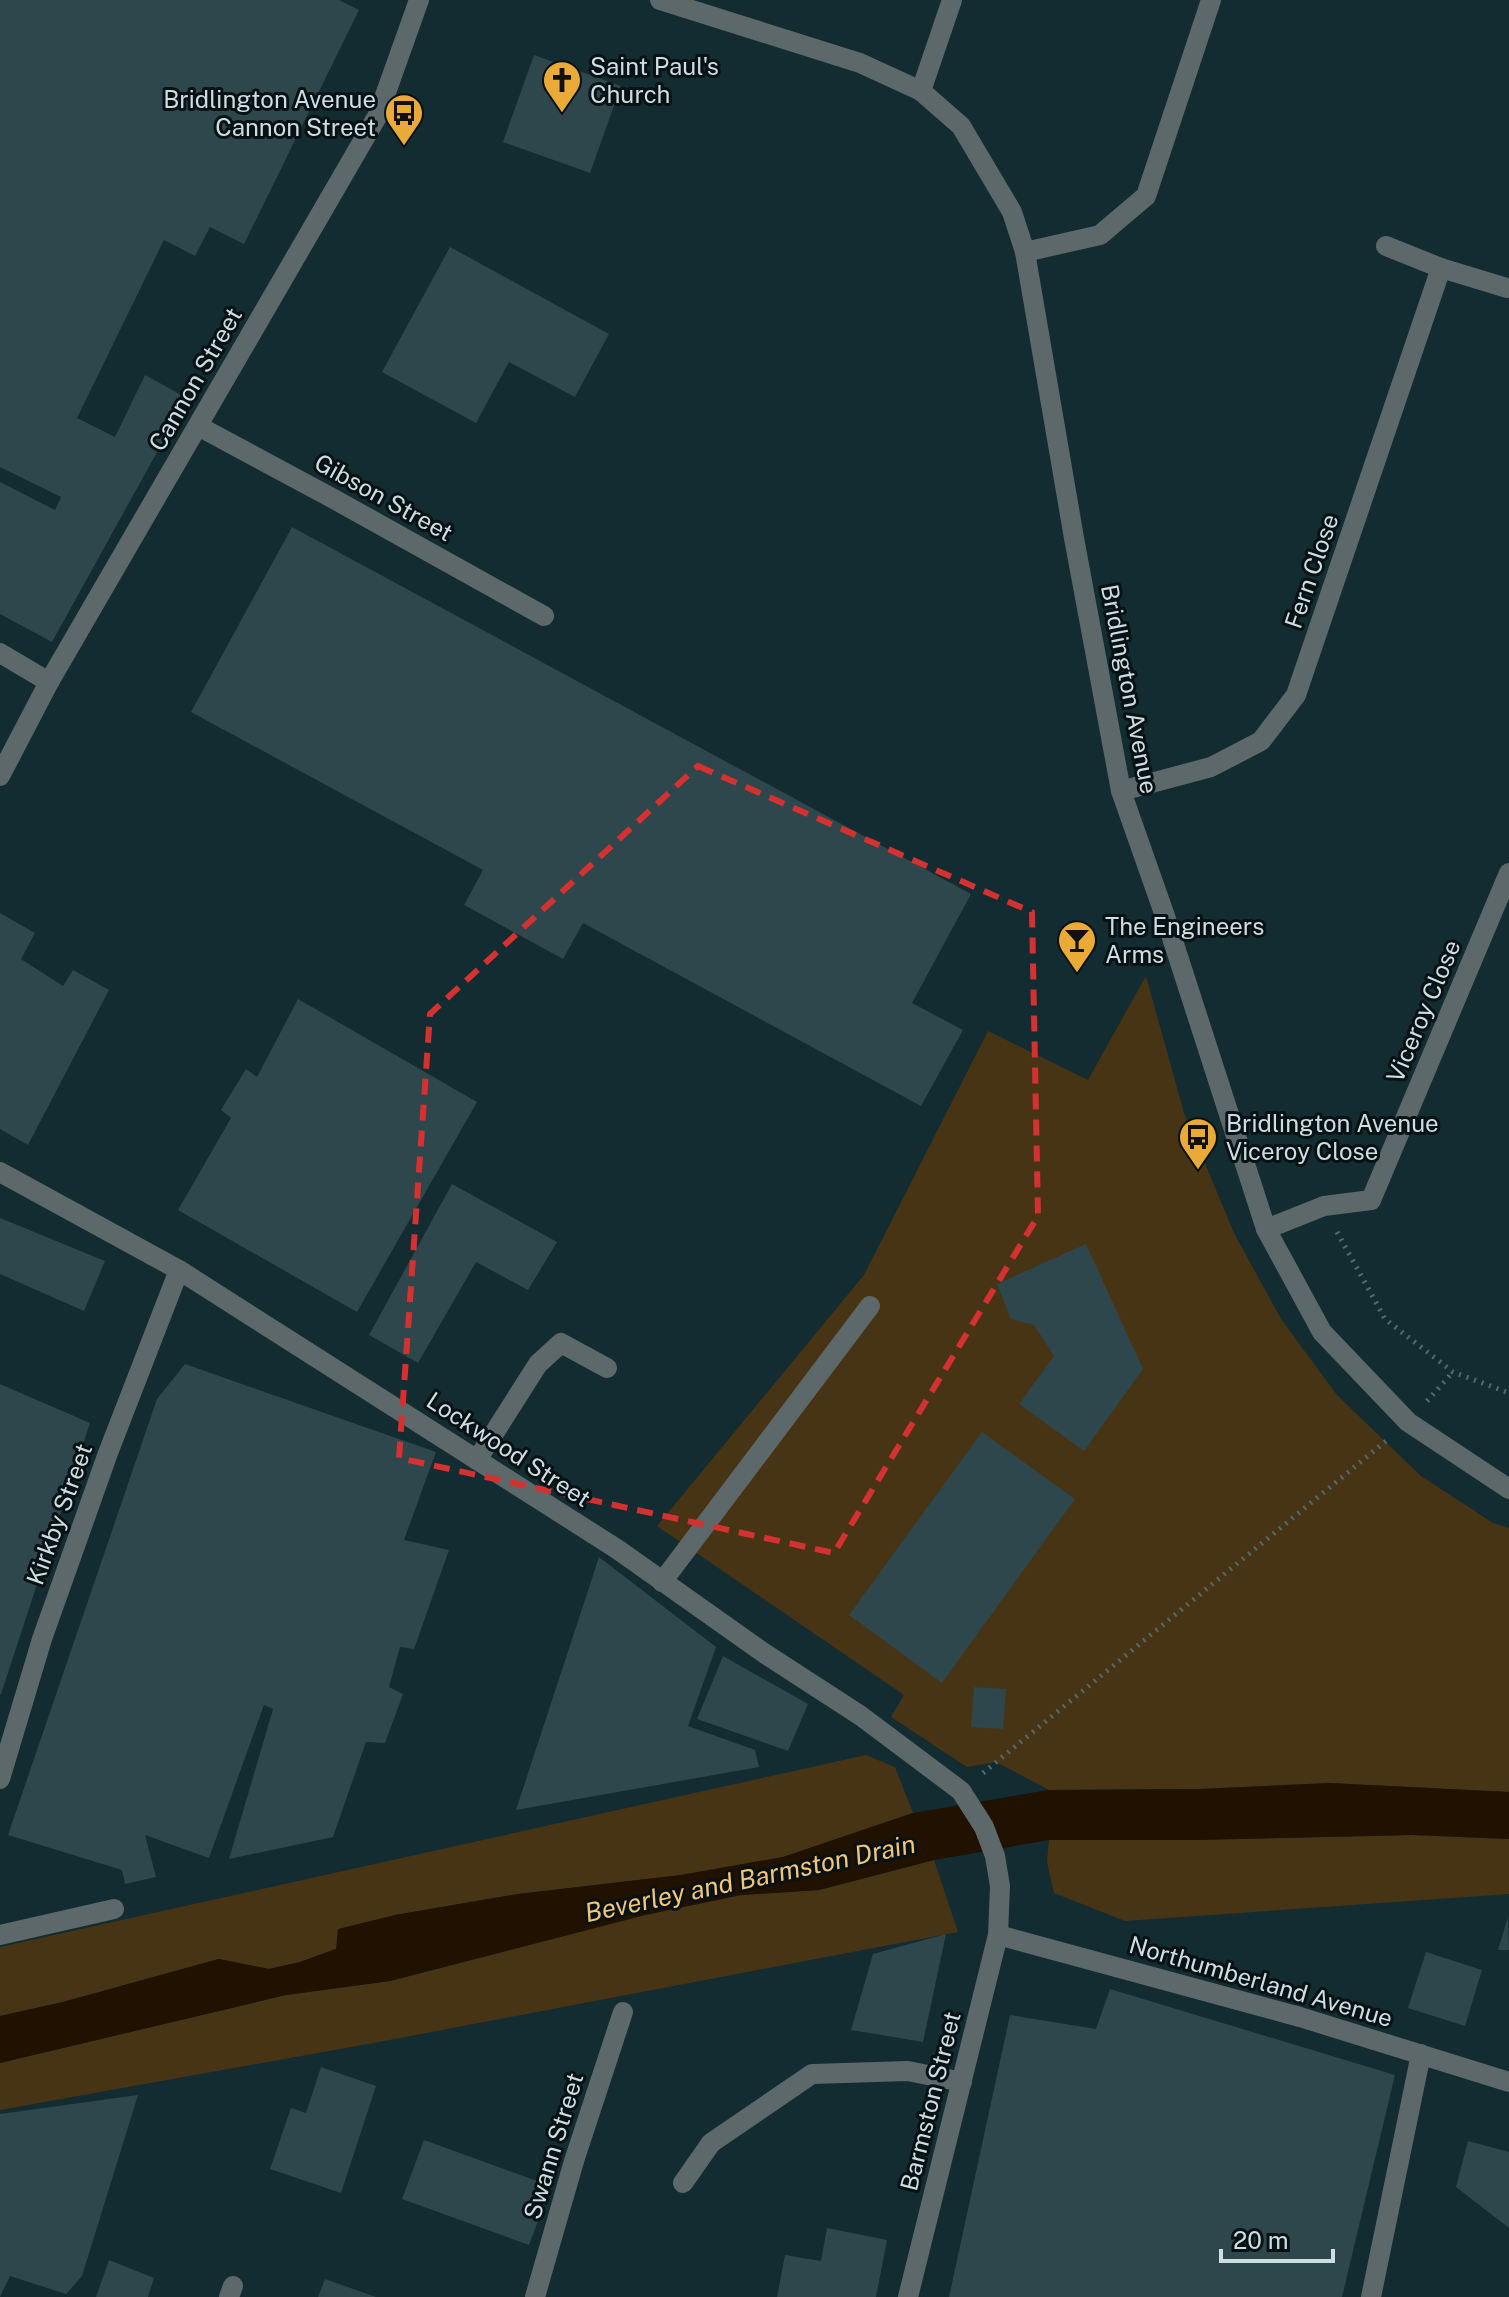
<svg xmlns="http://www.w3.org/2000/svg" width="1509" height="2297" viewBox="0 0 1509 2297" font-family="'Public Sans',sans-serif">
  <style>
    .green { fill: #473414 }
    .water { fill: #201100 }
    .building { fill: #2d474d }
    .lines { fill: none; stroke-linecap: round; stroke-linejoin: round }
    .path { stroke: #53696d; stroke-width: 5; stroke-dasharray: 2 6; stroke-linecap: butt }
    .minor { stroke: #5c686a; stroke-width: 20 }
    .marked { fill: none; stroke: #d63131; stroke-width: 6; stroke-dasharray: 16 10; stroke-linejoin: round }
    .labels { text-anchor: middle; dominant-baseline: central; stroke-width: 6; stroke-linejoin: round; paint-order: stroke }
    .poi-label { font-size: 24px; fill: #cedde0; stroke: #081215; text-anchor: start }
    .street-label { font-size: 24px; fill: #cedde0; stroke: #081215 }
    .water-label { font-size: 26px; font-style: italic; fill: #f4c477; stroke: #081215 }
  </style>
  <rect width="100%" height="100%" fill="#122c31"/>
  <g class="green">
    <polygon points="1146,976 1184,1113 1234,1233 1281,1319 1337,1395 1421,1476 1493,1523 1509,1528 1509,1792 1330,1783 1199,1789 1049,1790 996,1762 967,1767 891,1717 904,1695 657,1526 864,1275 988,1031 1088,1080"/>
    <polygon points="866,1755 895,1767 913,1813 783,1857 681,1875 518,1894 395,1915 336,1949 300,1962 269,1969 218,1959 63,2002 0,2016 0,1947"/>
    <polygon points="1413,1835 1509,1839 1509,1894 1125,1921 1054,1893 1047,1862 1049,1840 1195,1840"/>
    <polygon points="934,1860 958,1932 379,2042 0,2110 0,2063 286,1995 390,1981 645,1915 741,1895 819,1890"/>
  </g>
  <polygon class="water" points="1329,1783 1509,1792 1509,1839 1413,1835 1195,1840 1049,1840 934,1860 819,1890 741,1895 645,1915 390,1981 286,1995 0,2063 0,2016 63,2002 219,1959 269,1969 300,1962 336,1949 338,1929 395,1915 518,1894 681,1875 783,1857 913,1813 1049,1790 1199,1789"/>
  <g class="building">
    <polygon points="0,0 339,0 359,10 244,244 210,227 195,256 164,240 77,418 115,437 145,375 187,398 52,642 0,614 0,482 55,510 61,497 0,467"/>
    <polygon points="534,55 621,86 590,173 503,142"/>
    <polygon points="450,247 609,334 575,397 509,362 476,423 382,372"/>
    <polygon points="292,527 971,894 912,1003 963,1030 921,1106 583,923 563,959 464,905 483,870 191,712"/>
    <polygon points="0,913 35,933 21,959 63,986 73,970 109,990 28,1145 0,1129"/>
    <polygon points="298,999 477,1102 357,1312 178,1210 231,1118 221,1110 246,1069 257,1077"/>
    <polygon points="452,1184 557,1242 528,1290 476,1262 418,1363 369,1335"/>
    <polygon points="0,1218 105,1261 84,1311 0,1274"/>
    <polygon points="1086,1244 1143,1369 1084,1451 1019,1404 1054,1356 1034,1325 1011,1319 997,1284"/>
    <polygon points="185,1364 436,1452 404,1540 449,1550 414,1649 400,1647 389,1687 403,1694 385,1743 366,1742 333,1837 229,1859 273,1709 264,1705 209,1858 145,1835 156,1877 125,1884 122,1870 8,1835 157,1399"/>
    <polygon points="0,1384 90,1423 1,1694 0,1694"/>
    <polygon points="982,1432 1075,1499 942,1683 849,1615"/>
    <polygon points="599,1557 716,1647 688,1726 755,1750 759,1767 516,1810"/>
    <polygon points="723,1656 808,1704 788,1751 697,1719"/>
    <polygon points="974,1687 1006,1689 1003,1729 971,1727"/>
    <polygon points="1508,1917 1509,1950 1498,1950"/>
    <polygon points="946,1934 923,2042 851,2030 873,1954"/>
    <polygon points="1426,1952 1482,1970 1465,2026 1408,2008"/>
    <polygon points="1110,1989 1395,2075 1342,2297 949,2297 1010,2015 1096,2029"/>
    <polygon points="321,2067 376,2086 341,2193 270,2169 291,2108 306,2113"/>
    <polygon points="138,2095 82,2276 66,2294 10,2276 0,2297 0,2114"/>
    <polygon points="424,2140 551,2186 529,2245 402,2199"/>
    <polygon points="1468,2141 1509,2152 1509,2228 1456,2187"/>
    <polygon points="827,2228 887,2240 876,2297 777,2297 785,2255 821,2261"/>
    <polygon points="109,2260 154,2278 148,2297 96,2297"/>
    <polygon points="325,2279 376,2297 318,2297"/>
  </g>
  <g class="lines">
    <g class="path">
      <polyline points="1337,1232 1385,1319 1453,1372 1509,1393"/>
      <polyline points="1427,1401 1453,1372"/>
      <polyline points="983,1773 1386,1441"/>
    </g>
    <g class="minor">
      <polyline points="660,0 860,63 921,91 961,126 1012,212 1025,252 1074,538 1121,791 1165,916 1266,1229 1322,1332 1408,1422 1509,1489"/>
      <polyline points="921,91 952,0"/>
      <polyline points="1386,246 1441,268 1507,288"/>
      <polyline points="1025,252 1100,235 1146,196 1211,0"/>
      <polyline points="198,426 332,498 544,616"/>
      <polyline points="0,653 49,682"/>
      <polyline points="0,776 49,682 378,115 419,0"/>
      <polyline points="1121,791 1211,767 1261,741 1296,695 1441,268"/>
      <polyline points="0,1172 179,1270 617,1549 764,1653 861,1716 961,1791 984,1827 995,1856 1000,1886 998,1935 908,2297"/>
      <polyline points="1266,1229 1324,1206 1371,1200 1509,873"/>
      <polyline points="477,1460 538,1364 561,1343 607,1368"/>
      <polyline points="662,1582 870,1306"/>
      <polyline points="0,1779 42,1639 108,1453 179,1270"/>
      <polyline points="0,1935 114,1909"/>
      <polyline points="998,1935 1300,2017 1509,2082"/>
      <polyline points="683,2183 711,2143 812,2074 908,2071 962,2082"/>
      <polyline points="229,2297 233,2286"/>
      <polyline points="535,2297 574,2161 623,2012"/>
      <polyline points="1371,2297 1421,2054"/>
    </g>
  </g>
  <path class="marked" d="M698,766l334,146 6,304 -204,337 -435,-95 31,-444z"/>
  <defs>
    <g id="church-pin" transform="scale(2)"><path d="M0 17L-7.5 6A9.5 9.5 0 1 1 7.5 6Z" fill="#eaaa38" stroke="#081215"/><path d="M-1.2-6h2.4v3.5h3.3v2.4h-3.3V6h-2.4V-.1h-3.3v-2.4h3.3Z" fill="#111"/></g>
    <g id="bus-pin" transform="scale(2)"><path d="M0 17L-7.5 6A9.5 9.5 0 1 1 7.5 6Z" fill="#eaaa38" stroke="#081215"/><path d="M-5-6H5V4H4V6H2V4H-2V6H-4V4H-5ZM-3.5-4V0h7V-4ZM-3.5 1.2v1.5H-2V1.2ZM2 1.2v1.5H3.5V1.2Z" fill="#111"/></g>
    <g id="bar-pin" transform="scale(2)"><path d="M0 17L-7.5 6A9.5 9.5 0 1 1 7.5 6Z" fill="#eaaa38" stroke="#081215"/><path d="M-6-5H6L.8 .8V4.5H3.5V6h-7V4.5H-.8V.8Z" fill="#111"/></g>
  </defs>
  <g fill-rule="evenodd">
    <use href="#church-pin" x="562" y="80"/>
    <use href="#bus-pin" x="404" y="113"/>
    <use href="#bar-pin" x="1077" y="940"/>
    <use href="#bus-pin" x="1198" y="1137"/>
  </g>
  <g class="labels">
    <g class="poi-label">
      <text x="590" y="66">Saint Paul's<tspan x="590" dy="28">Church</tspan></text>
      <text x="376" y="99" text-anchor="end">Bridlington Avenue<tspan x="376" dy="28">Cannon Street</tspan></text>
      <text x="1105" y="926">The Engineers<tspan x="1105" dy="28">Arms</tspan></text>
      <text x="1226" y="1123">Bridlington Avenue<tspan x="1226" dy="28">Viceroy Close</tspan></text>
    </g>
    <g class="street-label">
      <text transform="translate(195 379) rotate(-60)">Cannon Street</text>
      <text transform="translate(384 497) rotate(29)">Gibson Street</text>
      <text transform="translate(1311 571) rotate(-71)">Fern Close</text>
      <text transform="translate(1130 689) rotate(79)">Bridlington Avenue</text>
      <text transform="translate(1423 1011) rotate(-67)">Viceroy Close</text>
      <text transform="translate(509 1449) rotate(33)">Lockwood Street</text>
      <text transform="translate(59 1514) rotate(-70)">Kirkby Street</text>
      <text transform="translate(1261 1981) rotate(16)">Northumberland Avenue</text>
      <text transform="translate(930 2101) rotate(-76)">Barmston Street</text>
      <text transform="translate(553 2146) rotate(-73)">Swann Street</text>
    </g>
    <g class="water-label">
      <text transform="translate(750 1878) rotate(-12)">Beverley and Barmston Drain</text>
    </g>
  </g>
  <path d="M1221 2249v12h112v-12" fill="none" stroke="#cedde0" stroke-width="4"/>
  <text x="1233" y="2249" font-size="24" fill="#cedde0" stroke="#081215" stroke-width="6" paint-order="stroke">20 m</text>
</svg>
